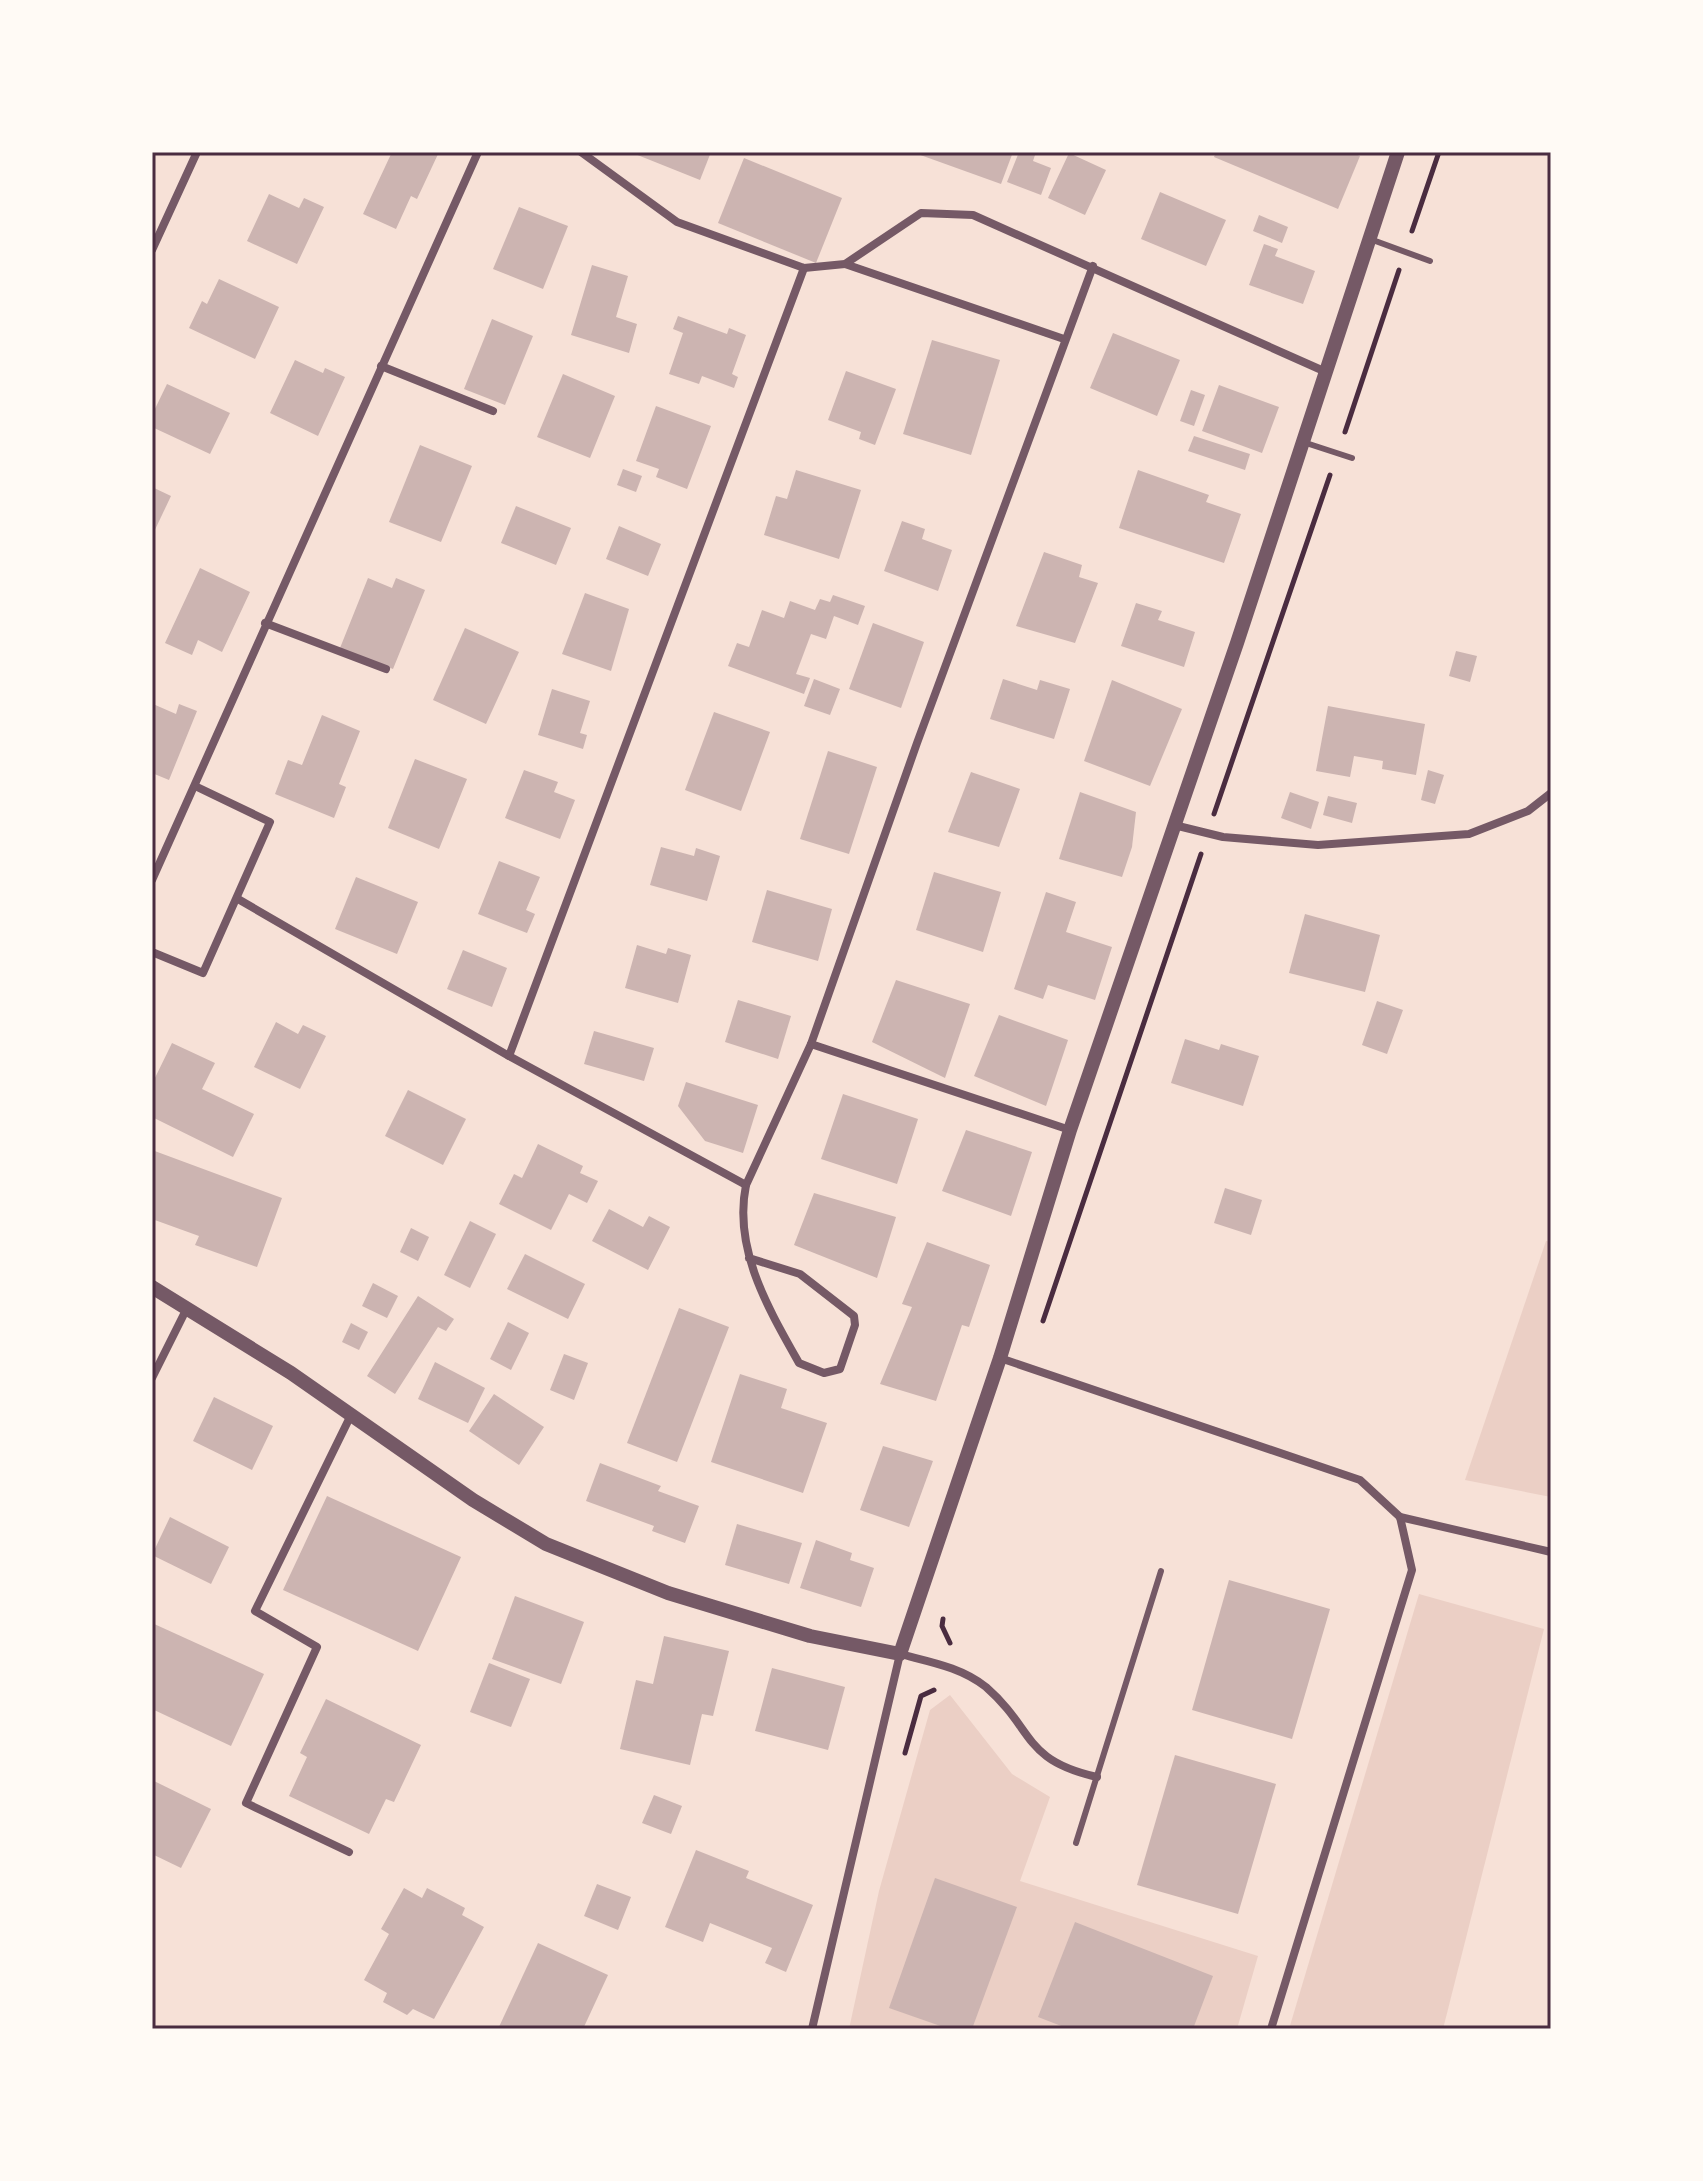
<svg xmlns="http://www.w3.org/2000/svg" width="1703" height="2181" viewBox="0 0 1703 2181" font-family="'Fira Sans',sans-serif">
  <style>
    .green { fill: #ebcfc5 }
    .building { fill: #ccb4b1 }
    .lines { fill: none; stroke-linecap: round; stroke-linejoin: round }
    .path { stroke: #4a2c40; stroke-width: 5 }
    .service { stroke: #755966; stroke-width: 6 }
    .minor { stroke: #755966; stroke-width: 8 }
    .tertiary { stroke: #755966; stroke-width: 14 }
    .neatline { fill: none; stroke: #4a2c40; stroke-width: 3 }
  </style>
  <rect width="100%" height="100%" fill="#f7e1d7"/>
  <g class="green">
    <polygon points="1546,1241 1551,1242 1551,1497 1465,1480"/>
    <polygon points="1419,1594 1544,1629 1443,2029 1289,2029"/>
    <polygon points="950,1695 1012,1774 1050,1797 1020,1881 1258,1956 1237,2029 849,2029 879,1891 930,1710"/>
  </g>
  <g class="building">
    <polygon points="392,152 439,152 417,199 411,196 396,229 363,214"/>
    <polygon points="630,152 711,152 700,180"/>
    <polygon points="912,152 1013,152 1001,184"/>
    <polygon points="1019,152 1036,152 1033,161 1051,168 1041,195 1007,182"/>
    <polygon points="1216,152 1350,152 1360,156 1338,209 1214,157"/>
    <polygon points="1069,153 1106,170 1085,215 1048,198"/>
    <polygon points="744,158 842,198 816,263 718,223"/>
    <polygon points="1160,192 1226,220 1206,266 1141,239"/>
    <polygon points="269,194 299,208 304,198 324,207 297,264 247,241"/>
    <polygon points="519,207 568,226 543,289 493,269"/>
    <polygon points="1259,215 1288,227 1282,243 1253,231"/>
    <polygon points="1264,244 1278,249 1275,256 1315,271 1303,304 1249,285"/>
    <polygon points="592,265 628,276 616,317 637,324 629,353 571,335"/>
    <polygon points="219,279 279,307 255,359 189,328 202,301 207,304"/>
    <polygon points="678,316 727,334 729,328 746,335 732,374 738,377 734,388 702,376 699,384 669,374 683,333 673,329"/>
    <polygon points="492,319 533,336 505,405 464,389"/>
    <polygon points="1113,333 1180,360 1157,416 1090,388"/>
    <polygon points="932,340 1000,360 971,455 903,434"/>
    <polygon points="295,360 323,373 325,368 345,377 318,436 270,413"/>
    <polygon points="846,371 896,389 875,445 859,439 861,432 828,420"/>
    <polygon points="563,374 615,396 590,458 537,437"/>
    <polygon points="167,384 230,413 210,454 152,427 152,415"/>
    <polygon points="1219,385 1279,407 1262,453 1202,431"/>
    <polygon points="1191,390 1205,395 1194,426 1180,421"/>
    <polygon points="656,406 711,426 687,489 656,477 659,469 636,461"/>
    <polygon points="1194,436 1250,454 1245,470 1188,451"/>
    <polygon points="420,445 472,466 441,542 389,522"/>
    <polygon points="623,469 642,476 636,492 617,485"/>
    <polygon points="796,470 861,490 839,559 764,535 776,496 787,499"/>
    <polygon points="1138,470 1209,495 1206,502 1241,514 1224,563 1119,528"/>
    <polygon points="152,487 171,496 152,536"/>
    <polygon points="516,506 571,528 556,565 501,543"/>
    <polygon points="902,521 925,529 922,539 952,550 938,591 884,571"/>
    <polygon points="619,526 661,544 648,576 606,559"/>
    <polygon points="1044,552 1082,565 1079,577 1098,583 1075,643 1016,626"/>
    <polygon points="200,568 250,592 222,652 198,640 192,655 165,643"/>
    <polygon points="368,578 392,588 396,578 425,590 393,669 340,648"/>
    <polygon points="585,593 629,609 611,671 562,654"/>
    <polygon points="833,595 865,606 858,625 834,616 826,639 811,634 796,674 810,678 804,694 728,666 737,643 749,647 762,610 784,618 790,601 815,610 820,599 830,602"/>
    <polygon points="1136,603 1162,611 1158,620 1195,632 1184,667 1121,646"/>
    <polygon points="873,623 924,642 901,708 849,689"/>
    <polygon points="465,628 519,652 486,724 433,700"/>
    <polygon points="1456,651 1477,656 1470,682 1449,676"/>
    <polygon points="814,679 840,689 830,715 804,706"/>
    <polygon points="1003,679 1037,690 1040,680 1070,689 1054,739 990,719"/>
    <polygon points="1112,680 1182,709 1150,786 1084,761"/>
    <polygon points="552,689 590,701 580,733 587,735 583,749 538,735"/>
    <polygon points="153,704 176,714 179,704 197,711 169,780 152,773"/>
    <polygon points="1328,706 1425,724 1416,775 1382,769 1383,761 1354,756 1350,777 1316,771"/>
    <polygon points="714,712 770,732 741,811 685,790"/>
    <polygon points="322,715 360,731 339,784 346,787 334,818 275,794 288,760 302,765"/>
    <polygon points="828,751 877,767 849,854 800,839"/>
    <polygon points="415,759 467,779 439,849 388,828"/>
    <polygon points="524,770 558,782 554,792 575,800 560,839 505,818"/>
    <polygon points="1428,770 1444,775 1435,804 1421,800"/>
    <polygon points="971,772 1020,789 999,847 948,832"/>
    <polygon points="1080,792 1136,812 1132,847 1122,877 1059,859"/>
    <polygon points="1290,792 1319,802 1311,829 1281,818"/>
    <polygon points="1328,796 1357,803 1352,823 1323,815"/>
    <polygon points="661,847 694,856 696,848 720,856 707,901 650,885"/>
    <polygon points="499,861 540,877 526,910 535,914 527,933 478,914"/>
    <polygon points="934,872 1001,892 983,952 916,930"/>
    <polygon points="356,877 418,902 397,954 335,929"/>
    <polygon points="767,890 832,909 818,961 752,942"/>
    <polygon points="1046,892 1076,902 1066,932 1112,947 1095,1000 1048,985 1043,999 1014,989"/>
    <polygon points="1305,914 1380,935 1365,992 1289,973"/>
    <polygon points="637,945 666,954 668,948 691,955 678,1003 625,988"/>
    <polygon points="463,950 507,968 492,1007 447,989"/>
    <polygon points="896,980 970,1004 945,1078 872,1042"/>
    <polygon points="738,1000 791,1016 778,1059 725,1042"/>
    <polygon points="1377,1001 1403,1010 1387,1054 1362,1045"/>
    <polygon points="999,1015 1068,1040 1046,1106 974,1076"/>
    <polygon points="276,1022 298,1034 303,1025 326,1036 300,1089 254,1067"/>
    <polygon points="594,1031 654,1048 644,1081 584,1064"/>
    <polygon points="1185,1039 1219,1050 1221,1044 1259,1056 1243,1106 1171,1083"/>
    <polygon points="172,1043 215,1063 202,1089 254,1114 233,1157 152,1117 152,1084"/>
    <polygon points="686,1082 758,1105 743,1153 705,1141 678,1106"/>
    <polygon points="408,1090 466,1119 443,1165 385,1136"/>
    <polygon points="843,1094 918,1119 897,1184 821,1159"/>
    <polygon points="966,1130 1032,1152 1011,1216 942,1191"/>
    <polygon points="538,1144 583,1166 580,1173 598,1181 587,1203 569,1194 551,1230 499,1204 514,1174 522,1178"/>
    <polygon points="152,1150 282,1198 257,1267 195,1245 199,1236 152,1219"/>
    <polygon points="1225,1188 1262,1200 1251,1235 1214,1223"/>
    <polygon points="814,1193 896,1217 877,1278 794,1245"/>
    <polygon points="609,1209 643,1227 649,1216 670,1227 648,1270 592,1241"/>
    <polygon points="470,1221 496,1234 470,1288 444,1275"/>
    <polygon points="411,1228 429,1237 418,1261 400,1252"/>
    <polygon points="927,1242 990,1265 969,1327 962,1325 936,1401 880,1384 912,1307 902,1304"/>
    <polygon points="525,1254 585,1284 568,1319 507,1289"/>
    <polygon points="373,1283 398,1296 387,1318 362,1306"/>
    <polygon points="418,1296 454,1319 446,1331 438,1327 395,1394 367,1376"/>
    <polygon points="679,1308 729,1327 677,1462 627,1443"/>
    <polygon points="508,1322 529,1333 511,1370 490,1359"/>
    <polygon points="351,1323 368,1332 359,1350 342,1342"/>
    <polygon points="564,1354 588,1363 574,1400 550,1390"/>
    <polygon points="435,1362 485,1388 468,1423 418,1399"/>
    <polygon points="740,1374 787,1389 781,1408 827,1423 803,1493 711,1462"/>
    <polygon points="494,1394 544,1427 519,1465 469,1431"/>
    <polygon points="214,1397 273,1426 252,1470 193,1441"/>
    <polygon points="883,1446 933,1461 909,1527 860,1510"/>
    <polygon points="600,1463 661,1486 658,1491 699,1506 685,1543 652,1531 654,1526 586,1501"/>
    <polygon points="327,1496 461,1557 418,1651 283,1590"/>
    <polygon points="170,1517 229,1547 211,1584 152,1555"/>
    <polygon points="737,1524 802,1543 789,1584 725,1565"/>
    <polygon points="816,1540 852,1553 850,1560 874,1568 861,1607 800,1588"/>
    <polygon points="1229,1580 1330,1609 1292,1739 1192,1710"/>
    <polygon points="515,1596 584,1622 561,1684 492,1659"/>
    <polygon points="152,1623 264,1674 231,1746 152,1709"/>
    <polygon points="664,1636 729,1651 713,1716 702,1714 690,1765 620,1749 636,1680 653,1684"/>
    <polygon points="489,1663 530,1679 511,1727 470,1712"/>
    <polygon points="772,1668 845,1687 828,1750 755,1731"/>
    <polygon points="326,1699 421,1745 394,1802 386,1799 369,1834 289,1796 307,1757 300,1753"/>
    <polygon points="1175,1755 1276,1784 1238,1914 1137,1885"/>
    <polygon points="152,1780 211,1809 181,1868 152,1854"/>
    <polygon points="654,1795 682,1806 671,1834 642,1823"/>
    <polygon points="696,1850 749,1871 746,1878 813,1905 786,1972 765,1963 772,1948 710,1923 703,1942 665,1927"/>
    <polygon points="935,1878 1017,1907 972,2029 949,2029 889,2008"/>
    <polygon points="597,1884 631,1897 618,1930 584,1916"/>
    <polygon points="404,1888 422,1898 427,1888 465,1908 462,1915 484,1927 434,2019 413,2009 407,2015 383,2002 387,1993 364,1980 389,1934 381,1929"/>
    <polygon points="1075,1922 1213,1976 1193,2029 1069,2029 1038,2017"/>
    <polygon points="538,1943 608,1975 583,2029 498,2029"/>
  </g>
  <g class="lines">
    <g class="path">
      <polyline points="1412,231 1439,152"/>
      <polyline points="1345,432 1399,270"/>
      <polyline points="1214,814 1330,475"/>
      <polyline points="1043,1321 1201,854"/>
      <polyline points="943,1619 942,1626 950,1643"/>
      <polyline points="905,1753 921,1696 934,1690"/>
    </g>
    <g class="service">
      <polyline points="1370,239 1430,261"/>
      <polyline points="1303,442 1352,458"/>
      <polyline points="1076,1843 1161,1571"/>
    </g>
    <g class="minor">
      <polyline points="581,152 677,222 804,268 845,264 921,213 973,215 1326,372"/>
      <polyline points="152,250 197,152"/>
      <polyline points="845,264 1064,339"/>
      <polyline points="381,366 493,411"/>
      <polyline points="265,623 386,669"/>
      <polyline points="1174,825 1223,837 1318,845 1469,834 1528,811 1551,793"/>
      <polyline points="152,880 478,152"/>
      <polyline points="238,899 509,1056 746,1185 811,1044 917,743 1093,266"/>
      <polyline points="152,952 203,973 270,822 195,786"/>
      <polyline points="811,1044 1070,1130"/>
      <polyline points="509,1056 804,268"/>
      <path d="M746,1185c-13,64 22,123 53,178l25,10 16,-4 15,-44 -1,-9 -54,-42 -51,-16"/>
      <polyline points="1000,1358 1360,1480 1400,1517 1412,1570 1271,2029"/>
      <polyline points="152,1378 187,1308"/>
      <polyline points="1400,1517 1551,1552"/>
      <polyline points="349,1852 246,1803 317,1647 255,1611 351,1415"/>
      <path d="M812,2029l88,-375c30,8 61,13 86,33 49,43 36,73 111,90"/>
    </g>
    <polyline class="tertiary" points="152,1287 291,1373 473,1500 546,1544 668,1593 810,1636 900,1654 1000,1358 1070,1130 1237,643 1398,152"/>
  </g>
  <rect width="1703" height="2181" fill="none" stroke="#fffaf5" stroke-width="308"/>
  <rect x="154" y="154" width="1395" height="1873" class="neatline"/>
</svg>
